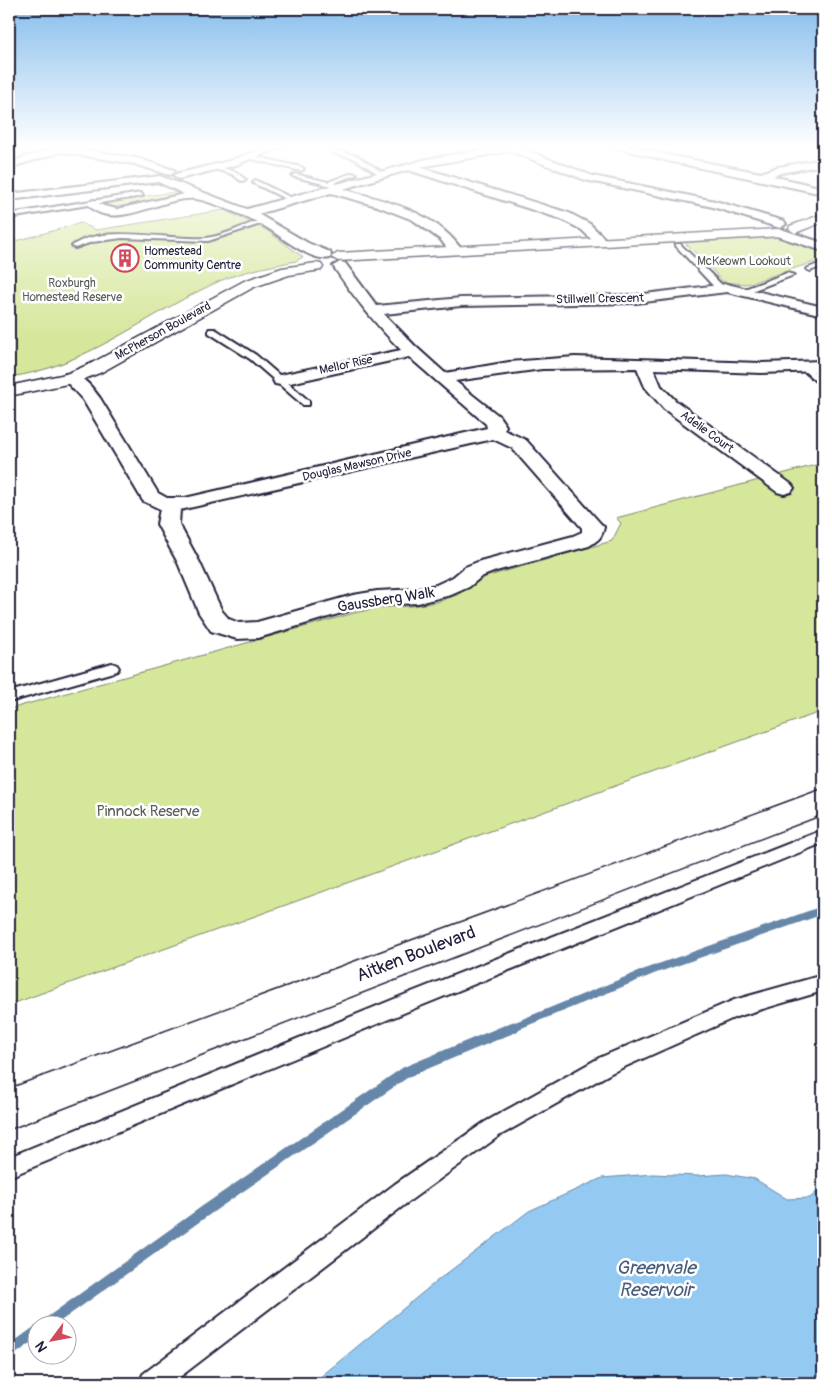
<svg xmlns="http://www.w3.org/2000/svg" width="832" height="1392" viewBox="0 0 832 1392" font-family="Pangolin,sans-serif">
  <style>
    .green { fill: #d5e79b; stroke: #7c846b }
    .water { fill: #94caf2; stroke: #6687a9 }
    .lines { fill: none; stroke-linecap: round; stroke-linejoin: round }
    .stream-far1 { stroke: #6687a9; stroke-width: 8 }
    .stream { stroke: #6687a9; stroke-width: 11 }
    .service-casing { stroke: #22223b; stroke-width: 4 }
    .minor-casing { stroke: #22223b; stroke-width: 4 }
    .tertiary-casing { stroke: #22223b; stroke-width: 3 }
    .secondary-casing { stroke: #22223b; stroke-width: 3 }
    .service { fill: #fff; fill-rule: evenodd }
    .minor { fill: #fff; fill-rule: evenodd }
    .tertiary { fill: #fff; fill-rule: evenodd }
    .secondary { fill: #fff; fill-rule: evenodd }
    .labels { text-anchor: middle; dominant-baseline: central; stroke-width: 5; stroke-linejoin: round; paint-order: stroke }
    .far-poi-label { font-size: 12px; fill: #22223b; stroke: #fff; text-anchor: start }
    .far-park-label { font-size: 12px; fill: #585d58; stroke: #fff }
    .far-street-label { font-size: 12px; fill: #22223b; stroke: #fff }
    .street-label { font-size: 15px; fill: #22223b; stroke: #fff }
    .park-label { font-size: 15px; fill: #585d58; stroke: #fff }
    .near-street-label { font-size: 18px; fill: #22223b; stroke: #fff }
    .near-water-label { font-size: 19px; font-style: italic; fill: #4a5d7b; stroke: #fff }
  </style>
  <rect width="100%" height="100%" fill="#fff"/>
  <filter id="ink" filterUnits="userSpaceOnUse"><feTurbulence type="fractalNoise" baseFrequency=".02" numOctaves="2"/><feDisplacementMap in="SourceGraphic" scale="10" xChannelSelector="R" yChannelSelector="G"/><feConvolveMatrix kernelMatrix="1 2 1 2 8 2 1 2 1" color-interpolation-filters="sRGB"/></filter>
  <g filter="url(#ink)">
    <g class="green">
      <polygon points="174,192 182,196 117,209 104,205 111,201"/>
      <path d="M224,210l42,20 37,27 -7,4c-29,6 -60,11 -87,25 -65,31 -127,82 -200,91v-134l72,-20 15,7z"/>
      <polygon points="769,236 789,238 823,252 823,259 747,284 723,282 707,264 684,242"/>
      <polygon points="823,463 823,711 9,1005 9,709 358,612 384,607 411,606 437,602 457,595 485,577 612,541 621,523 616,518"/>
    </g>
    <polygon class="water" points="653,1174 697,1176 726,1174 755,1179 787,1199 810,1198 823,1186 823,1383 313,1383 438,1280 529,1211 602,1178"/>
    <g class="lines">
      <polyline class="stream-far1" points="511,1028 653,970 823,910"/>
      <g class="stream">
        <polyline points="47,1324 205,1211 406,1072 514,1027"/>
        <polyline points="9,1352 38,1331"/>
      </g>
      <g class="service-casing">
        <g id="service">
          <polygon points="334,150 357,156 385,174 380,175 353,158 332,153"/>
          <polygon points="249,155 301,167 304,169 301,171 247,158"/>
          <polygon points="216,166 236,172 246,180 241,181 232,174 214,169"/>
          <polygon points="352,173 357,174 334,183 341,185 339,188 292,176 295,174 328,182"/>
          <polygon points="255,180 294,199 295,200 290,201 253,183"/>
          <polygon points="141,193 143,196 9,218 9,214"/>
          <path d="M265,219l2,1v2l-59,19 -86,-3 -30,4 -17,6 -3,-2c32,-23 96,-5 134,-8 20,-2 39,-14 59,-19z"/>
          <polygon points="676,244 680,244 723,286 723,290 717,290 676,246"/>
          <polygon points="823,262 823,266 810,271 806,269"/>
          <polygon points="787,273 794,275 746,293 739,291"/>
          <polygon points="209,329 215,329 256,355 309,401 309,405 303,405 250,359 209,333"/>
          <polygon points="805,364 823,379 823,386 820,385 802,369 801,367"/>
          <polygon points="112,663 117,665 119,668 117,671 9,702 9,692"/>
          <polygon points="823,830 823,843 418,1007 9,1177 9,1157 404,995"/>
          <polygon points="823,975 823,991 736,1017 613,1072 499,1136 411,1200 172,1383 140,1383 143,1374 395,1184 485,1122 599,1058 734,1000"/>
        </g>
      </g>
      <g class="minor-casing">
        <g id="minor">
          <polygon points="273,145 286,145 236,165 179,179 174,176 175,174 229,161"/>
          <path d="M513,145h21l-2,2 -9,2 70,27 122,25 69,20 2,3 -6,4 -67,-21 -128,-27 -75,-29 -90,16 149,46 21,11 14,14 2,3 -2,3h-8l-14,-14 -21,-11 -153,-49 -65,19c42,12 92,22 118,60l-1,3h-10l-9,-12 -28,-20 -36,-14 -46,-13 -73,21 50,29 22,9 1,3 -1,3c-20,5 -53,-26 -71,-35 -12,-6 -51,-23 -64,-24 -32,-4 -83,36 -108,4l6,-3 11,6 13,3 67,-15 -26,-12 -149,18v-6l151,-18 87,33 180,-50z"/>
          <polygon points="612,145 627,145 668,155 761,173 778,167 823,159 823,165 781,173 773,176 823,188 823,194 668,161 614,147"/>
          <polygon points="61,146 136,158 174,170 175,172 170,175 134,164 61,152 9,168 9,162"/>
          <polygon points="781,229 823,243 823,251 777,236 775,233 777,230"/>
          <path d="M340,262l5,1 32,43 84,-8 175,-3 91,-11 96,23v8l-96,-23 -91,11 -175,3 -77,8 31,32 30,27 64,-11 66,-5 186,6 62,-2v10l-62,2 -107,-4 7,17 15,15 115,83 3,4 -3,4 -7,2 -7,-2 -113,-83 -19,-22 -8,-19 -95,1 -87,12 44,35 7,10 -2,4 22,10 74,83 4,4c-2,11 -6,13 -15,19l-93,25 -15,6 -12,10 -18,8 -33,8 -41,2 -22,4 -97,29 -21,1 -26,-8 -12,-18 -21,-50 -21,-39 3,-15 -17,-8 -60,-101 -20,-22 2,-4c15,-3 27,13 35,24l58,95 9,5h18l302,-70 -1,-4 -77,-67 -128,28 -6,-1 -2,-4 2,-4 126,-26c-26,-26 -48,-54 -68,-84zM493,439l19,9 70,80v4l-9,4 -93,25 -15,6 -12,10 -17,8 -18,4 -41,2 -24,4 -96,27 -18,1 -10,-4 -7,-8 -22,-48 -21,-39 1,-14z"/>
        </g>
      </g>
      <g class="tertiary-casing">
        <g id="tertiary">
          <polygon points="823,214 823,222 795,233 789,229 790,226"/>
          <polygon points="778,229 784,233 783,236 338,261 331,257 338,253"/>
          <polygon points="316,263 321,264 323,267 321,270 289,275 254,287 102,372 77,382 9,396 9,386 66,374 90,364 244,281 282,268"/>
        </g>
      </g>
      <g class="secondary-casing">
        <polygon id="secondary" points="823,789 823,814 9,1129 9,1089"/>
      </g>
      <use href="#service" class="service"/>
      <use href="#minor" class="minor"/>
      <use href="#tertiary" class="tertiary"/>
      <use href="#secondary" class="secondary"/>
    </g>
  </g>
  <linearGradient id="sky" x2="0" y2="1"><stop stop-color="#86bdec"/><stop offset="0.43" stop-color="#fff"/><stop offset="1" stop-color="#fff" stop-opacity="0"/></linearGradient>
  <rect width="832" height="340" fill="url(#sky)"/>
  <defs>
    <g id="building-ring" transform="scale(1.4375)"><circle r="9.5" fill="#fff" stroke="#d1495b" stroke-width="1.5"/><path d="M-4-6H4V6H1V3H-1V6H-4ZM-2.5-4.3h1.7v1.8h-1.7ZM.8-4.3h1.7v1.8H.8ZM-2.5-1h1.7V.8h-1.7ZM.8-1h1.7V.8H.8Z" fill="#d1495b"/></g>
  </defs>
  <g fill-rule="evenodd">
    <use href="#building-ring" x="125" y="258"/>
  </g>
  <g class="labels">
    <g class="far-poi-label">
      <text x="144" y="251">Homestead<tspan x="144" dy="14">Community Centre</tspan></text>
    </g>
    <g class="far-park-label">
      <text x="744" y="261">McKeown Lookout</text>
      <text x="72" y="283">Roxburgh<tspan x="72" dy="14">Homestead Reserve</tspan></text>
    </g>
    <g class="far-street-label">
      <text transform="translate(600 299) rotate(-1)">Stillwell Crescent</text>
      <text transform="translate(163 331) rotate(-29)">McPherson Boulevard</text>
      <text transform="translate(346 365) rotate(-12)">Mellor Rise</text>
      <text transform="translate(707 432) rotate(36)">Adelie Court</text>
      <text transform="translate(357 465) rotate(-13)">Douglas Mawson Drive</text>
    </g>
    <g class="street-label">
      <text transform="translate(386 600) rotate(-9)">Gaussberg Walk</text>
    </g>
    <g class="park-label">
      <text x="148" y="811">Pinnock Reserve</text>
    </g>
    <g class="near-street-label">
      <text transform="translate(416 954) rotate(-21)">Aitken Boulevard</text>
    </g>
    <g class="near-water-label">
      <text x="656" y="1268">Greenvale<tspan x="656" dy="22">Reservoir</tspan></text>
    </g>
  </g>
  <rect width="832" height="1392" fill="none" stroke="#fff" stroke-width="30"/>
  <rect x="15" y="15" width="802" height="1362" fill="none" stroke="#22223b" stroke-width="2" filter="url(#ink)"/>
  <g transform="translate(52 1340) rotate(238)"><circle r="24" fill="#ffffff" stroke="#a7a7b1"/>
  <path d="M0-4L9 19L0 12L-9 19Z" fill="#d1495b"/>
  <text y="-8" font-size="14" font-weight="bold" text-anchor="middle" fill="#22223b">N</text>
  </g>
</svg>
